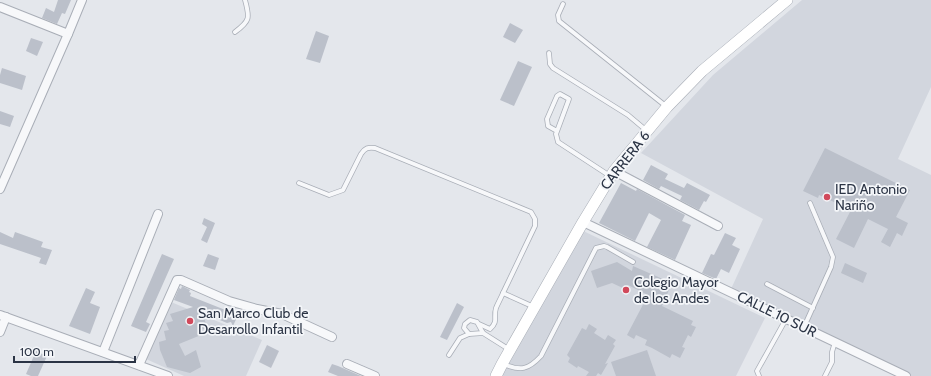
<svg xmlns="http://www.w3.org/2000/svg" width="931" height="376" viewBox="0 0 931 376" font-family="Cabin,sans-serif">
  <style>
    .built { fill: #d2d6de }
    .building { fill: #bbc0ca }
    .lines { fill: none; stroke-linecap: round; stroke-linejoin: round }
    .lane-casing { stroke: #a9aeb7; stroke-width: 5.5 }
    .street-casing { stroke: #a9aeb7; stroke-width: 10 }
    .secondary-casing { stroke: #a9aeb7; stroke-width: 12 }
    .lane { stroke: #f7f8fa; stroke-width: 4 }
    .street { stroke: #f7f8fa; stroke-width: 8 }
    .secondary { stroke: #fff; stroke-width: 11 }
    .poi-dot { fill: #d1495b; stroke: #f4f6f9; stroke-width: 1.5 }
    .labels { text-anchor: middle; dominant-baseline: central; stroke-width: 3.5; stroke-linejoin: round; paint-order: stroke }
    .street-label { font-size: 14px; fill: #2b3445; stroke: #f4f6f9 }
    .poi-label { font-size: 14px; fill: #2b3445; stroke: #f4f6f9; text-anchor: start }
  </style>
  <rect width="100%" height="100%" fill="#e4e7ec"/>
  <g class="built">
    <polygon points="802,0 931,0 931,87 898,159 931,175 931,376 909,376 731,289 763,219 641,153 713,75"/>
    <polygon points="577,228 765,318 736,376 501,376"/>
    <polygon points="171,302 262,340 246,376 184,376 146,359"/>
  </g>
  <g class="building">
    <polygon points="58,0 71,0 65,14 62,13 57,24 42,18 46,8 54,12"/>
    <polygon points="510,23 523,30 515,43 503,37"/>
    <polygon points="316,31 329,36 320,63 306,59"/>
    <polygon points="31,38 43,42 37,56 26,51"/>
    <polygon points="518,61 532,67 514,106 500,100"/>
    <polygon points="2,68 26,76 22,90 0,83 0,75"/>
    <polygon points="0,111 14,116 10,127 0,124"/>
    <polygon points="825,148 910,190 896,217 908,223 902,236 897,233 890,247 881,242 888,229 868,219 854,248 836,239 851,210 819,195 818,198 803,191"/>
    <polygon points="651,165 668,174 665,179 684,188 687,183 710,195 706,202 704,201 699,210 680,200 682,196 661,186 659,189 643,180"/>
    <polygon points="621,183 636,191 637,189 685,215 682,221 691,225 675,260 647,247 661,220 649,213 635,241 599,223"/>
    <polygon points="204,218 215,223 207,243 201,240 207,227 202,224"/>
    <polygon points="0,232 13,238 15,232 43,242 41,247 52,250 46,265 39,263 41,258 0,244"/>
    <polygon points="725,233 736,238 732,245 740,249 729,273 721,269 716,279 702,273 711,254 714,255"/>
    <polygon points="162,254 174,259 146,322 150,324 146,332 131,326"/>
    <polygon points="208,254 219,258 215,270 203,266"/>
    <polygon points="617,262 632,271 633,266 672,283 662,306 693,321 691,325 696,327 691,337 688,335 682,347 685,348 680,358 672,354 670,358 652,348 645,345 647,340 636,335 634,339 627,335 648,295 628,285 625,289 612,283 597,288 591,271"/>
    <polygon points="845,263 867,273 863,283 841,273"/>
    <polygon points="182,286 190,290 189,292 191,293 190,296 238,315 233,326 231,322 227,323 203,313 207,328 200,330 201,335 179,344 185,356 196,350 201,367 190,373 167,367 160,350 159,342 166,340 164,331 169,330 166,323 173,321 170,314 193,307 174,300 179,288 181,289"/>
    <polygon points="86,288 95,292 90,303 100,307 90,334 69,326"/>
    <polygon points="457,303 464,307 447,340 440,337"/>
    <polygon points="589,324 597,329 594,333 605,340 608,335 616,340 613,344 615,346 605,364 608,363 601,375 598,373 596,376 586,376 589,372 578,366 577,368 568,362 570,358 567,355 582,328 586,330"/>
    <polygon points="267,345 279,351 271,368 259,362"/>
    <polygon points="647,350 656,376 616,376 611,362"/>
    <polygon points="36,351 47,356 38,376 31,376 26,374"/>
    <polygon points="332,364 338,366 361,376 338,376 328,372"/>
  </g>
  <g class="lines">
    <g class="lane-casing">
      <g id="lane">
        <polyline points="563,4 558,15 559,21 667,107"/>
        <path d="M235,32c15,-11 15,-14 10,-32"/>
        <polyline points="549,53 550,64 553,68 628,115 647,131"/>
        <polyline points="557,131 548,126 547,119 557,96 560,94 569,99 556,134 558,142 610,176"/>
        <path d="M299,183l30,12 14,-5 18,-36c4,-6 7,-7 14,-6l156,64 4,7v7l-32,67 31,14"/>
        <polyline points="767,284 813,308"/>
        <path d="M479,324l11,5c9,-8 3,-12 6,-21 2,-5 5,-10 7,-15"/>
        <polyline points="804,327 831,267 833,257 810,203"/>
        <polyline points="469,334 464,328 465,324 470,320 477,322 483,333"/>
        <polyline points="449,355 460,338 469,334 483,333 510,350"/>
        <path d="M503,364c18,7 25,6 38,-8l55,-108 8,-2 3,1 26,15"/>
        <polyline points="759,376 757,371 786,319"/>
        <polyline points="825,376 832,362 832,352 835,342"/>
      </g>
    </g>
    <g class="street-casing">
      <g id="street">
        <polyline points="0,7 68,34"/>
        <polyline points="614,171 718,226"/>
        <polyline points="0,189 68,34 82,0"/>
        <polyline points="583,222 906,376"/>
        <polyline points="0,315 168,376"/>
        <polyline points="0,332 6,317"/>
        <polyline points="103,352 158,214"/>
        <polyline points="347,364 375,376"/>
        <polyline points="139,365 177,280 181,280 229,301 257,309 282,314 332,337"/>
      </g>
    </g>
    <g class="secondary-casing">
      <polyline id="secondary" points="496,376 502,364 583,222 614,171 667,107 702,71 787,0"/>
    </g>
    <use href="#lane" class="lane"/>
    <use href="#street" class="street"/>
    <use href="#secondary" class="secondary"/>
  </g>
  <g class="poi-dot">
    <circle cx="827" cy="197" r="4"/>
    <circle cx="626" cy="290" r="4"/>
    <circle cx="190" cy="321" r="4"/>
  </g>
  <g class="labels">
    <g class="street-label">
      <text transform="translate(625 160) rotate(-52)">CARRERA 6</text>
      <text transform="translate(777 314) rotate(26)">CALLE 10 SUR</text>
    </g>
    <g class="poi-label">
      <text x="835" y="189">IED Antonio<tspan x="835" dy="16">Nariño</tspan></text>
      <text x="634" y="282">Colegio Mayor<tspan x="634" dy="16">de los Andes</tspan></text>
      <text x="198" y="313">San Marco Club de<tspan x="198" dy="16">Desarrollo Infantil</tspan></text>
    </g>
  </g>
  <path d="M14 356v6h121v-6" fill="none" stroke="#2b3445" stroke-width="2"/>
  <text x="20" y="356" font-size="12" fill="#2b3445" stroke="#f4f6f9" stroke-width="3" paint-order="stroke">100 m</text>
</svg>
